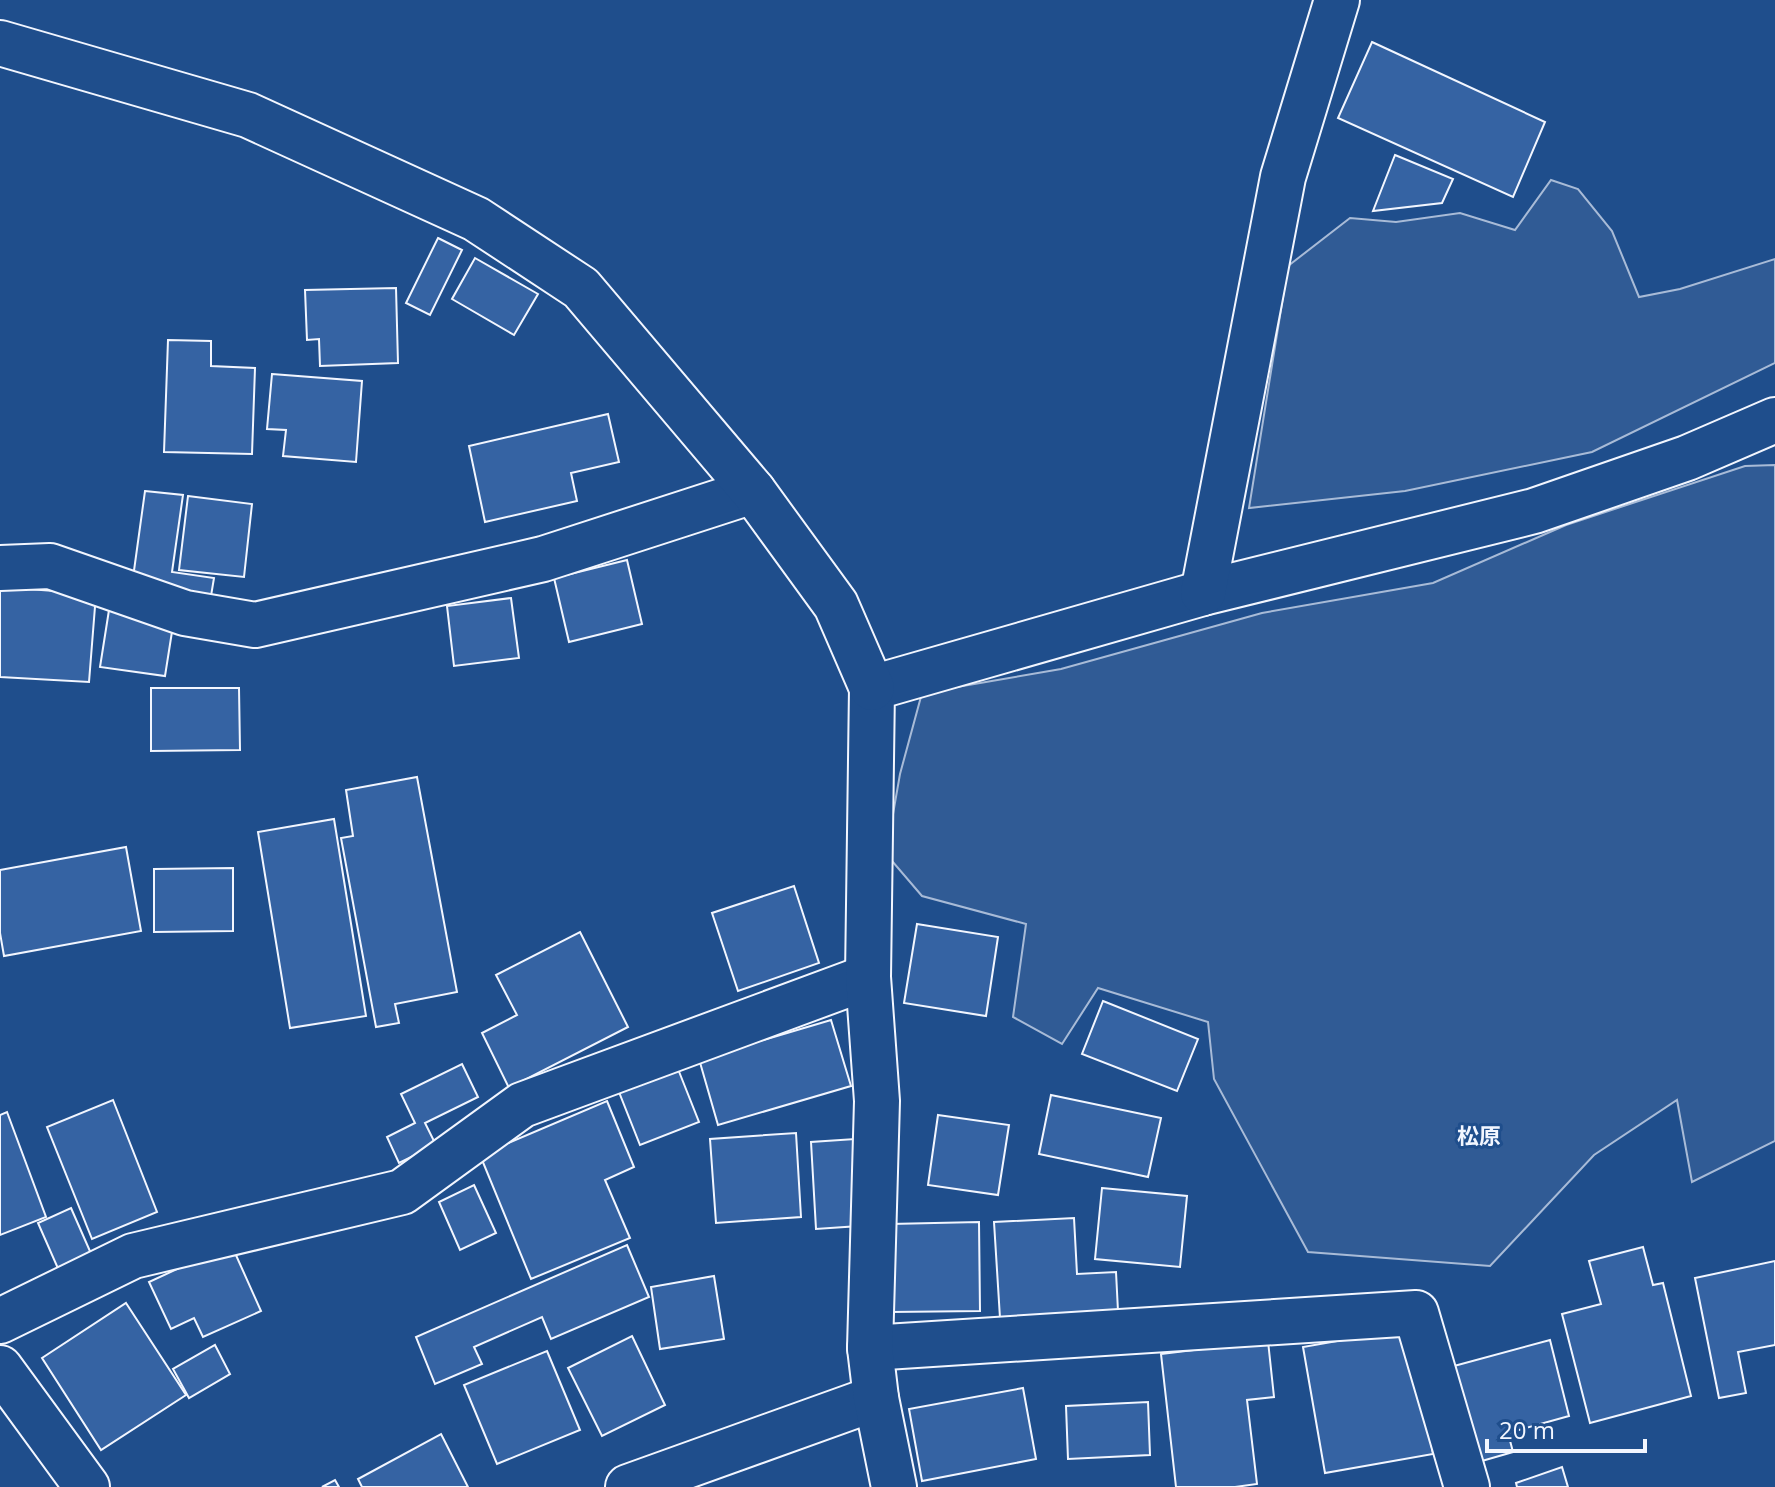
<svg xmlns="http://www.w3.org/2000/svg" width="1775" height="1487" viewBox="0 0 1775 1487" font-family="'Open Sans','Noto Sans JP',sans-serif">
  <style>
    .built { fill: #305b95; stroke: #a8bbd7; stroke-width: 2 }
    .building { fill: #3563a3; stroke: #f2f6ff; stroke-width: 2 }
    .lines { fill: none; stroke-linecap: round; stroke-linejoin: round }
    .street-casing { stroke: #f2f6ff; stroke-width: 48 }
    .secondary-casing { stroke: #f2f6ff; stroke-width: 48 }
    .street { stroke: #1f4e8c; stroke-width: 44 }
    .secondary { stroke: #1f4e8c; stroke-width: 44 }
    .labels { text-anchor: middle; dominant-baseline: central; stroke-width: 6; stroke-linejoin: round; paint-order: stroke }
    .neighbourhood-label { font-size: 22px; font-weight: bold; fill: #f2f6ff; stroke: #1f4e8c }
  </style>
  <rect width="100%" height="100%" fill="#1f4e8c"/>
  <g class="built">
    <polygon points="1551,180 1578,189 1612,231 1639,297 1680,289 1775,259 1775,363 1592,452 1405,491 1249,508 1288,266 1350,218 1396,222 1460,213 1515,230"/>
    <polygon points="1775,465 1775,1141 1692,1182 1677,1100 1594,1155 1490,1266 1308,1252 1214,1079 1208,1022 1098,988 1062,1044 1013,1017 1026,924 922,896 886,854 900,774 922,693 1061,669 1262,613 1433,583 1566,525 1745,466"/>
  </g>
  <g class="building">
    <polygon points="1372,42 1545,122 1513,197 1338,118"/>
    <polygon points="1395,155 1453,179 1442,203 1373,211"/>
    <polygon points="438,238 462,250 430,315 406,303"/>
    <polygon points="475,258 538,294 514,335 452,299"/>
    <polygon points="396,288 398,363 320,366 319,339 307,340 305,290"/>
    <polygon points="168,340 211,341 211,366 255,368 252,454 164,452"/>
    <polygon points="272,374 362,381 356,462 283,456 286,430 267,429"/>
    <polygon points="608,414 619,462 571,473 577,501 485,522 469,446"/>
    <polygon points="145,491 183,495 172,572 214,578 211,596 132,585"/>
    <polygon points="188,496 252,504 244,577 179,570"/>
    <polygon points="627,560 642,624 569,642 554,578"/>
    <polygon points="0,587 96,594 89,682 0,677"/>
    <polygon points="511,598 519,658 454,666 447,606"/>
    <polygon points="109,610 174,619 165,676 100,667"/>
    <polygon points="151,688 239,688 240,750 151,751"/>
    <polygon points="417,777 457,992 395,1004 399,1023 376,1027 341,838 353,836 346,790"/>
    <polygon points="334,819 366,1016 290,1028 258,832"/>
    <polygon points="126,847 141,931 4,956 0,933 0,870"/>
    <polygon points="233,868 233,931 154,932 154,869"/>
    <polygon points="794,886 819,963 738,991 712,913"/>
    <polygon points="917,924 998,937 986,1016 904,1003"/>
    <polygon points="580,932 628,1027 509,1088 482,1033 517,1015 496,975"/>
    <polygon points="1103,1001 1198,1039 1177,1091 1082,1054"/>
    <polygon points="831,1020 851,1086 718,1125 699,1059"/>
    <polygon points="462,1064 478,1097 425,1123 436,1145 399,1163 387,1137 415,1123 401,1094"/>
    <polygon points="676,1064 699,1122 640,1145 617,1087"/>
    <polygon points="1051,1095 1161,1118 1148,1177 1039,1154"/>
    <polygon points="113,1100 157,1212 92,1239 47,1127"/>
    <polygon points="607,1101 634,1167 605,1180 630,1238 531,1279 480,1155"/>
    <polygon points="7,1112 46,1217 0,1235 0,1115"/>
    <polygon points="938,1115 1009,1125 998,1195 928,1185"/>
    <polygon points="796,1133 801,1217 716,1223 710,1139"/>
    <polygon points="855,1139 859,1226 816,1229 811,1142"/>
    <polygon points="474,1185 496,1233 460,1250 439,1202"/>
    <polygon points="1102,1188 1187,1196 1180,1267 1095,1259"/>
    <polygon points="71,1208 93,1258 60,1273 38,1223"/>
    <polygon points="1074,1218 1077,1274 1116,1272 1118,1311 1000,1318 994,1222"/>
    <polygon points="979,1222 980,1311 891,1312 890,1224"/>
    <polygon points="231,1244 261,1311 203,1337 194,1318 171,1329 149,1282"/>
    <polygon points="627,1245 649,1297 551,1339 542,1317 474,1347 482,1364 435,1384 416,1337"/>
    <polygon points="1643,1247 1653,1285 1663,1283 1691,1396 1590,1423 1562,1314 1601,1304 1589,1261"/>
    <polygon points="1775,1261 1775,1345 1738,1352 1746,1393 1719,1398 1695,1278"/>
    <polygon points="714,1276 724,1339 660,1349 651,1287"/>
    <polygon points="126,1303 186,1395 101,1450 42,1358"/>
    <polygon points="1411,1328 1433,1454 1325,1473 1303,1347"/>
    <polygon points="632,1336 665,1405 602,1436 568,1368"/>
    <polygon points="1550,1340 1569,1416 1508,1433 1513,1452 1468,1465 1443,1369"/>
    <polygon points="1268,1341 1274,1397 1247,1400 1257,1484 1235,1487 1176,1487 1161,1354"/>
    <polygon points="215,1345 230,1374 189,1398 173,1369"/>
    <polygon points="547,1351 580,1430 497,1464 464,1385"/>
    <polygon points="1023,1388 1036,1459 922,1481 909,1409"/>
    <polygon points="1148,1402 1150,1455 1068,1459 1066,1406"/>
    <polygon points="441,1434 468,1487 362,1487 358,1479"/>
    <polygon points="1562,1467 1568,1487 1517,1487 1516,1483"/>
    <polygon points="335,1480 339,1487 322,1487"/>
  </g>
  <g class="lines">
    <g class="street-casing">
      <g id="street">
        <polyline points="0,568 50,566 185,613 255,625 543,559 753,491"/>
        <polyline points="0,1321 133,1256 402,1192 522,1105 868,977"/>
        <polyline points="870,1348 1416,1313 1467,1487"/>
        <polyline points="0,1368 87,1487"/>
        <polyline points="628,1487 876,1398"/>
        <polyline points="894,1487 876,1398 870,1348 877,1101 868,977 872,688 1203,593 1534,511 1687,458 1775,420"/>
      </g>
    </g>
    <g class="secondary-casing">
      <g id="secondary">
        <polyline points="0,43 248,115 476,219 581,288 753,491 836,605 872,688"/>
        <polyline points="1203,593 1283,177 1337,0"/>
      </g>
    </g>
    <use href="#street" class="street"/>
    <use href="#secondary" class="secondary"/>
  </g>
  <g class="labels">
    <g class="neighbourhood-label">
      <text x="1479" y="1135">松原</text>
    </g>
  </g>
  <path d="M1487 1439v12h158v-12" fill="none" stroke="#f2f6ff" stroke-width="4"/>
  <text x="1499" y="1439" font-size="24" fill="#f2f6ff" stroke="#1f4e8c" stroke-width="6" paint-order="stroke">20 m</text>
</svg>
